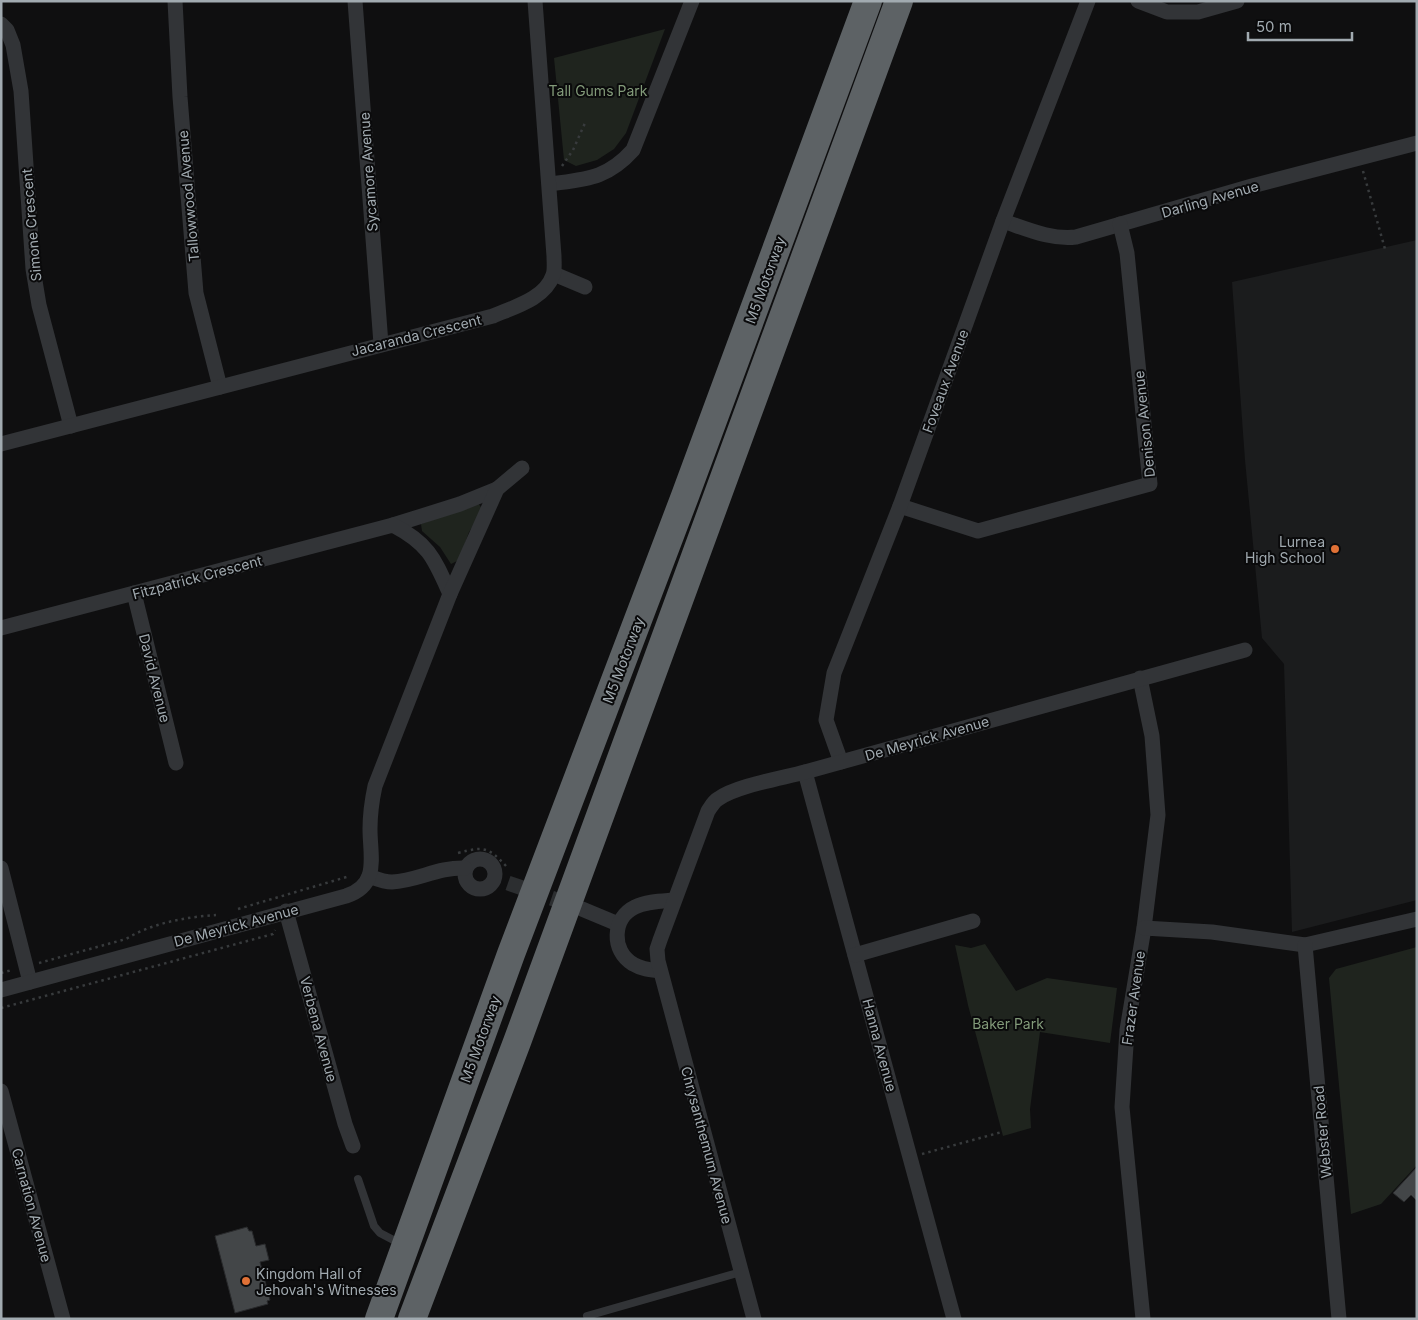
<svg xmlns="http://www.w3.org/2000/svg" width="1418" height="1320" viewBox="0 0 1418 1320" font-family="Inter,sans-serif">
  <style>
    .built { fill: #1b1c1d }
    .green { fill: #1f241e }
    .building { fill: #434648; stroke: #292a2c }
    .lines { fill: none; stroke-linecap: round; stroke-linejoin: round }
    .minor-tunnel { stroke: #2c2e30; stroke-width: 15; stroke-dasharray: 15 8; stroke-linecap: butt }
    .path { stroke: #383b3d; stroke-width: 2.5; stroke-dasharray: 2.5 4; stroke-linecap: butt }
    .service { stroke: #323437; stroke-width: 8 }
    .minor { stroke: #323437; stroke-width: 15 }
    .motorway { stroke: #5d6265; stroke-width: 28 }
    .poi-dot { fill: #e07136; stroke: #0a0a0b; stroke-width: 2 }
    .labels { text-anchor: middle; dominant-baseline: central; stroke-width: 4; stroke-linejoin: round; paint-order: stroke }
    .park-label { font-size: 14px; fill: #829a79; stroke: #0a0a0b }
    .street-label { font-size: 14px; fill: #a1aab0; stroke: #0a0a0b }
    .poi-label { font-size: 14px; fill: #a1aab0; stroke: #0a0a0b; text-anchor: end }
  </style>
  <rect width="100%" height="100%" fill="#0f0f10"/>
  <polygon class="built" points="1417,240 1417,900 1292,932 1284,664 1262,638 1245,460 1232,282"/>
  <g class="green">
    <polygon points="665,29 626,133 614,149 597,160 576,166 564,160 554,58"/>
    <polygon points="478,503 483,510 469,532 459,560 451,564 440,547 422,531 421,524"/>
    <polygon points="985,944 1016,991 1047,978 1117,988 1110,1043 1040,1032 1030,1109 1031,1128 1003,1136 968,1005 955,945 971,948"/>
    <polygon points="1417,947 1417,1165 1381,1204 1351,1214 1329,978 1336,969"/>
  </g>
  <g class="building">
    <polygon points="1417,1167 1417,1201 1411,1195 1404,1202 1393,1193"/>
    <polygon points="247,1227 249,1231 252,1231 256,1246 265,1244 269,1260 260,1262 270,1300 267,1301 268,1304 235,1313 215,1236"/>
  </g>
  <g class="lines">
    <polyline class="minor-tunnel" points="508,883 574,906"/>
    <g class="path">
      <polyline points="562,166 573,150 585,123"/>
      <polyline points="1363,171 1385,249"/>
      <path d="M458,853c26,-7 30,-6 48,13"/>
      <polyline points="238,909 350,876"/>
      <path d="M39,963l87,-24c26,-16 60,-22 90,-24"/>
      <polyline points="1,973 12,970"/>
      <polyline points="1,1008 273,934 275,930"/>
      <polyline points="922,1154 1002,1132"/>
    </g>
    <g class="service">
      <polyline points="358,1179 374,1226 380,1233 401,1244"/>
      <polyline points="587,1316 741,1272"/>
    </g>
    <g class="minor">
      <polyline points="175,1 180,97 196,293 220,387"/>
      <polyline points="355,1 381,344"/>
      <polyline points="1138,1 1167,12 1198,12 1237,1"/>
      <polyline points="1,24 7,30 13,45 21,91 33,269 39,305 71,426"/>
      <path d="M550,184c36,-5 57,-5 83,-34l59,-149"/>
      <path d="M1003,221c24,8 48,19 73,16l176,-51 165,-43"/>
      <polyline points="554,274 585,287"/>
      <path d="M1,444l492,-128c21,-9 52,-17 60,-41 2,-5 1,-13 1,-19l-19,-255"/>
      <polyline points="900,506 978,531 1150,484 1127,253 1120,224"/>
      <polyline points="393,525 460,504 497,489"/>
      <polyline points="134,593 176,763"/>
      <path d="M1,628l392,-103c36,19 41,33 57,69"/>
      <polyline points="1140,678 1152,736 1158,815 1144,928 1127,1030 1122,1107 1143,1319"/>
      <polyline points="841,762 826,720 834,673 900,506 1003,221 1088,1"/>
      <polyline points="805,772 954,1319"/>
      <circle cx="480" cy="874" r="15"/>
      <polyline points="1,868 30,982"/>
      <path d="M369,876c8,3 15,6 23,6 25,-1 46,-15 73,-14"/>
      <polyline points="582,909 618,924"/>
      <polyline points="286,911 345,1124 353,1146"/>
      <polyline points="1144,928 1212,932 1305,945 1417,919"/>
      <polyline points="1305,945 1339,1319"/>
      <polyline points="855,955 973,921"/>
      <path d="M660,971c-9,-1 -19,-2 -27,-7 -22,-13 -21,-46 2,-57 12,-6 26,-6 39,-7"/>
      <path d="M1,990l345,-94c34,-11 24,-39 24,-67 0,-15 2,-29 5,-43l75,-192 47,-105 25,-21"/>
      <polyline points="1,1091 63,1319"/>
      <path d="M754,1319l-96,-358 -1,-12 3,-9 48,-129c3,-4 5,-9 10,-12 17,-13 65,-21 87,-27l440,-122"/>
    </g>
    <g class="motorway">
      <polyline points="379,1319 511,954 685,496 868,1"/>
      <polyline points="412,1319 517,1042 899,1"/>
    </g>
  </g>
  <g class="poi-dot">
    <circle cx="1335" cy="549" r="5"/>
    <circle cx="246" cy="1281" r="5"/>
  </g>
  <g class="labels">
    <g class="park-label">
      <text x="598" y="90">Tall Gums Park</text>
      <text x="1008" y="1023">Baker Park</text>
    </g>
    <g class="street-label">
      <text transform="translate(368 172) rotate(-94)">Sycamore Avenue</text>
      <text transform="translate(188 196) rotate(-95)">Tallowwood Avenue</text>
      <text transform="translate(1210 199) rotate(-16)">Darling Avenue</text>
      <text transform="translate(31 225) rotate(-95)">Simone Crescent</text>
      <text transform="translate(765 280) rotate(-70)">M5 Motorway</text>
      <text transform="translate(416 335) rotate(-14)">Jacaranda Crescent</text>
      <text transform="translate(945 381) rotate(-70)">Foveaux Avenue</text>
      <text transform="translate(1144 424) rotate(-96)">Denison Avenue</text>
      <text transform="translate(197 577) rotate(-15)">Fitzpatrick Crescent</text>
      <text transform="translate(623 660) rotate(-69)">M5 Motorway</text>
      <text transform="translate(155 678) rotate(76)">David Avenue</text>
      <text transform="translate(927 738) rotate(-16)">De Meyrick Avenue</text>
      <text transform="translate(236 925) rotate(-15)">De Meyrick Avenue</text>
      <text transform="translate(1133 998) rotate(-82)">Frazer Avenue</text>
      <text transform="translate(319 1029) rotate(75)">Verbena Avenue</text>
      <text transform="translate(480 1039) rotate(-70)">M5 Motorway</text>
      <text transform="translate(880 1045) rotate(75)">Hanna Avenue</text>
      <text transform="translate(1322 1132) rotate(-95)">Webster Road</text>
      <text transform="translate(707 1145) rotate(75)">Chrysanthemum Avenue</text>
      <text transform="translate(32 1205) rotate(75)">Carnation Avenue</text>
    </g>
    <g class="poi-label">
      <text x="1325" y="541">Lurnea<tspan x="1325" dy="16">High School</tspan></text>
      <text x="256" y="1273" text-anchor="start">Kingdom Hall of<tspan x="256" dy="16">Jehovah's Witnesses</tspan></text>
    </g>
  </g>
  <rect width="1418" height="1320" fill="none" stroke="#a1aab0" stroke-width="5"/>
  <path d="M1248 32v8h104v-8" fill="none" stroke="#a1aab0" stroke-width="2.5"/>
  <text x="1256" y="32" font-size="15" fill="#a1aab0" stroke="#0a0a0b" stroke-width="4" paint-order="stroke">50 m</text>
</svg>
